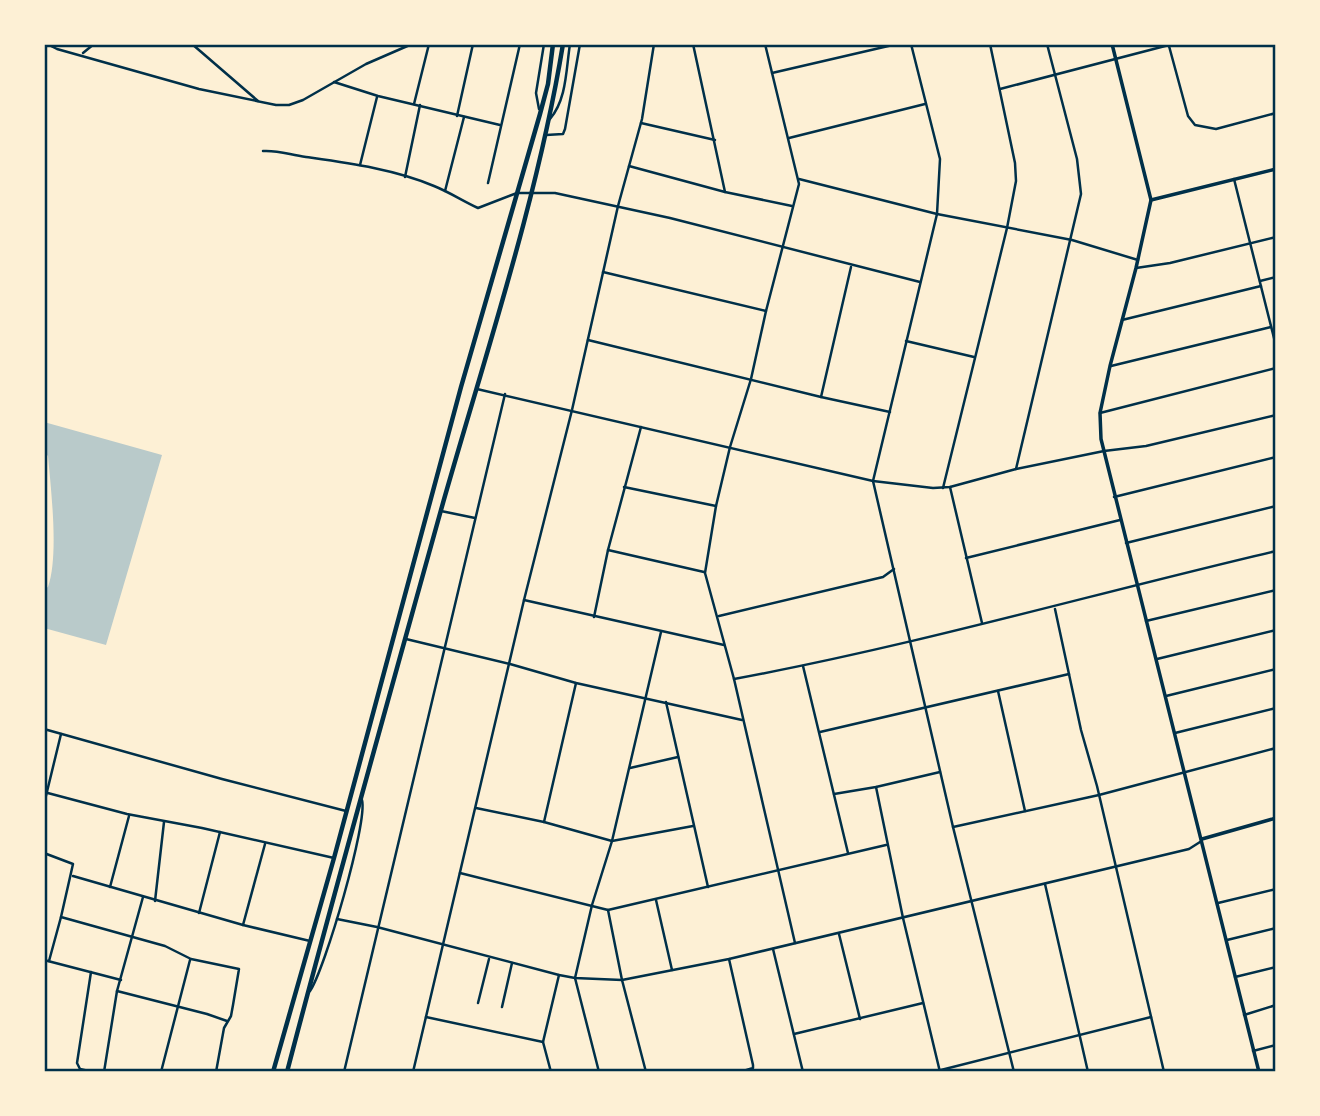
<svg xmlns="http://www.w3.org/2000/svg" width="1320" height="1116" viewBox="0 0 1320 1116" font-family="'DM Sans',sans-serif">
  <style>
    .green { fill: #b9caca }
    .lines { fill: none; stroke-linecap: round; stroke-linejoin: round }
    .minor { stroke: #003049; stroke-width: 2.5 }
    .tertiary { stroke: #003049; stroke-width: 3.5 }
    .primary { stroke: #003049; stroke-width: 4.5 }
    .neatline { fill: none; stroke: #003049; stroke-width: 2.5 }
  </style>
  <rect width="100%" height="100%" fill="#fdf0d5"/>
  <path class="green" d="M44,422l118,33 -56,190 -62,-17v-39l4,-2c11,-31 3,-97 0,-131l-4,-4z"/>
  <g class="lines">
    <g class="minor">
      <polyline points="47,44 57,49 199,89 276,105 289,105 303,100 366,64 412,44"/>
      <polyline points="192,44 258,101"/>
      <polyline points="693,44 725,192"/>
      <polyline points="765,44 799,184 766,311 751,379 730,447 716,506 705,573 734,679 795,943"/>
      <polyline points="911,44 940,159 937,214 873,481 953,827 1014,1072"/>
      <polyline points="1169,46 1188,116 1195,125 1216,129 1276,113"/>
      <polyline points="83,53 94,44"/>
      <polyline points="772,73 897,44"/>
      <polyline points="334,82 378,96 500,125"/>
      <polyline points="1000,89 1169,45"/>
      <polyline points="414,104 429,44"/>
      <polyline points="539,109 536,93 544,44"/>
      <polyline points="457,116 473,44"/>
      <path d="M550,119c17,-20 16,-50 20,-75"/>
      <polyline points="641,123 715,140"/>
      <polyline points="546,135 563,134 565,129 580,44"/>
      <polyline points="789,138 925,104"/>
      <path d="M263,151c16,-1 27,4 43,6 42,6 88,12 128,29 15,6 29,15 44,22l39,-15h38l115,25 250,64"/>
      <polyline points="360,165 377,97"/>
      <polyline points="629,166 725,192 792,206"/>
      <polyline points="405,177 420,105"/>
      <polyline points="799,179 937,214 1072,240 1138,260"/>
      <polyline points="1234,179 1276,346"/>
      <polyline points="488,183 520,44"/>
      <polyline points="445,191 464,117"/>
      <polyline points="1136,268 1170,263 1276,237"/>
      <polyline points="603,272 766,311"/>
      <polyline points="1260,281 1276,277"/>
      <polyline points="1122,320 1261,286"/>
      <polyline points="588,340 821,397 890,412"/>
      <polyline points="906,341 974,357"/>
      <polyline points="1111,366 1271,327"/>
      <polyline points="477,389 873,481 933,488 950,487 1016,469 1104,451 1146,446 1276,415"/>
      <polyline points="821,397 851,267"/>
      <polyline points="1100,413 1276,368"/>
      <polyline points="1016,469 1081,194 1077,159 1047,44"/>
      <polyline points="624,487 716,506"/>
      <polyline points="950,487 982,623"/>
      <polyline points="943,488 1007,228 1016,181 1015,163 990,44"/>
      <polyline points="1114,497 1276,457"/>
      <polyline points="441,511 475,518"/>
      <polyline points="1126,543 1276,506"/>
      <polyline points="608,550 704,572"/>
      <polyline points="966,558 1120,520"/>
      <polyline points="524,600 724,645"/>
      <polyline points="1055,609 1081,730 1097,786 1164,1072"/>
      <polyline points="719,616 883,577 894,569"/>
      <polyline points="594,617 608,550 641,427"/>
      <polyline points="1146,621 1276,590"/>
      <polyline points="406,639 510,664 576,683 742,720"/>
      <polyline points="1157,659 1276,630"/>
      <polyline points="803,666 848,853"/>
      <path d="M734,679c183,-34 362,-86 542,-128"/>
      <polyline points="998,691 1025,811"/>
      <polyline points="1166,696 1276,669"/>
      <polyline points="666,702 708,887"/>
      <polyline points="44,729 222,779 346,811"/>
      <polyline points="820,732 1069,674"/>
      <polyline points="1175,733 1276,708"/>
      <polyline points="630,768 678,757"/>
      <polyline points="876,787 903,918 940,1072"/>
      <polyline points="44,792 127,814 202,828 334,858"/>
      <polyline points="834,794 876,787 940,772"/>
      <polyline points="44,804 61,734"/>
      <polyline points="476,808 544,822 612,841 693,826"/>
      <polyline points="544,822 576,683"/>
      <polyline points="953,827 1099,795 1276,748"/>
      <polyline points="44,853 73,864 61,917 165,946 191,959 239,969 233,1005 231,1016 224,1028 216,1072"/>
      <polyline points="460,873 608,910 886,845"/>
      <polyline points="73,876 243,925 310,941"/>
      <polyline points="1045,884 1088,1072"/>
      <polyline points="110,887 129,816"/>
      <polyline points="656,900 672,970"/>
      <polyline points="155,901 164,822"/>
      <polyline points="1218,903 1276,889"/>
      <polyline points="608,910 622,980 646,1072"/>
      <polyline points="199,913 220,832"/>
      <polyline points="337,919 377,927 559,975 575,978 622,980 729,959 1189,849 1200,842"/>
      <polyline points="243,925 265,844"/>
      <polyline points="839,934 860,1019"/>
      <polyline points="1227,940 1276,928"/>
      <polyline points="773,949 803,1072"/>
      <polyline points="729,959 753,1065 753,1068 740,1072"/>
      <polyline points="44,960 121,980"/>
      <polyline points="49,961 61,917"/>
      <polyline points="91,972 77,1063 80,1069 93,1072"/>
      <polyline points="1235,977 1276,967"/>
      <polyline points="117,991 207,1014 227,1021"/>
      <path d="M310,991c15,-22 58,-169 52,-191"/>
      <polyline points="478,1003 489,959"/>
      <polyline points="502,1007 512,963"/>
      <polyline points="1244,1015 1276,1005"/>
      <polyline points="426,1017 543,1042"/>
      <polyline points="794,1034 923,1003"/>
      <polyline points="1253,1051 1276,1045"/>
      <polyline points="104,1072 117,991 143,897"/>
      <polyline points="161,1072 190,960"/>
      <polyline points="344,1072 505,394"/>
      <polyline points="413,1072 524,600 572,410 618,206 642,119 654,44"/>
      <polyline points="551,1072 543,1042 559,975"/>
      <polyline points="599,1072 575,978 592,905 612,841 661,632"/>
      <polyline points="933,1072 1151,1017"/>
    </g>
    <g class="tertiary">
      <polyline points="1112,44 1151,200 1136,268 1110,366 1100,413 1101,439 1259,1072"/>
      <polyline points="1151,200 1276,169"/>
      <polyline points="1202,839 1276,818"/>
    </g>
    <g class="primary">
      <polyline points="273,1072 334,858 461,387 540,114 548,84 553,44"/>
      <path d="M287,1072c49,-188 102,-375 154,-562 44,-155 96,-308 122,-466"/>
    </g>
  </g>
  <rect width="1320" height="1116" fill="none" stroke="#fdf0d5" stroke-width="91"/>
  <rect x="46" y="46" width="1228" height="1024" class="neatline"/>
</svg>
